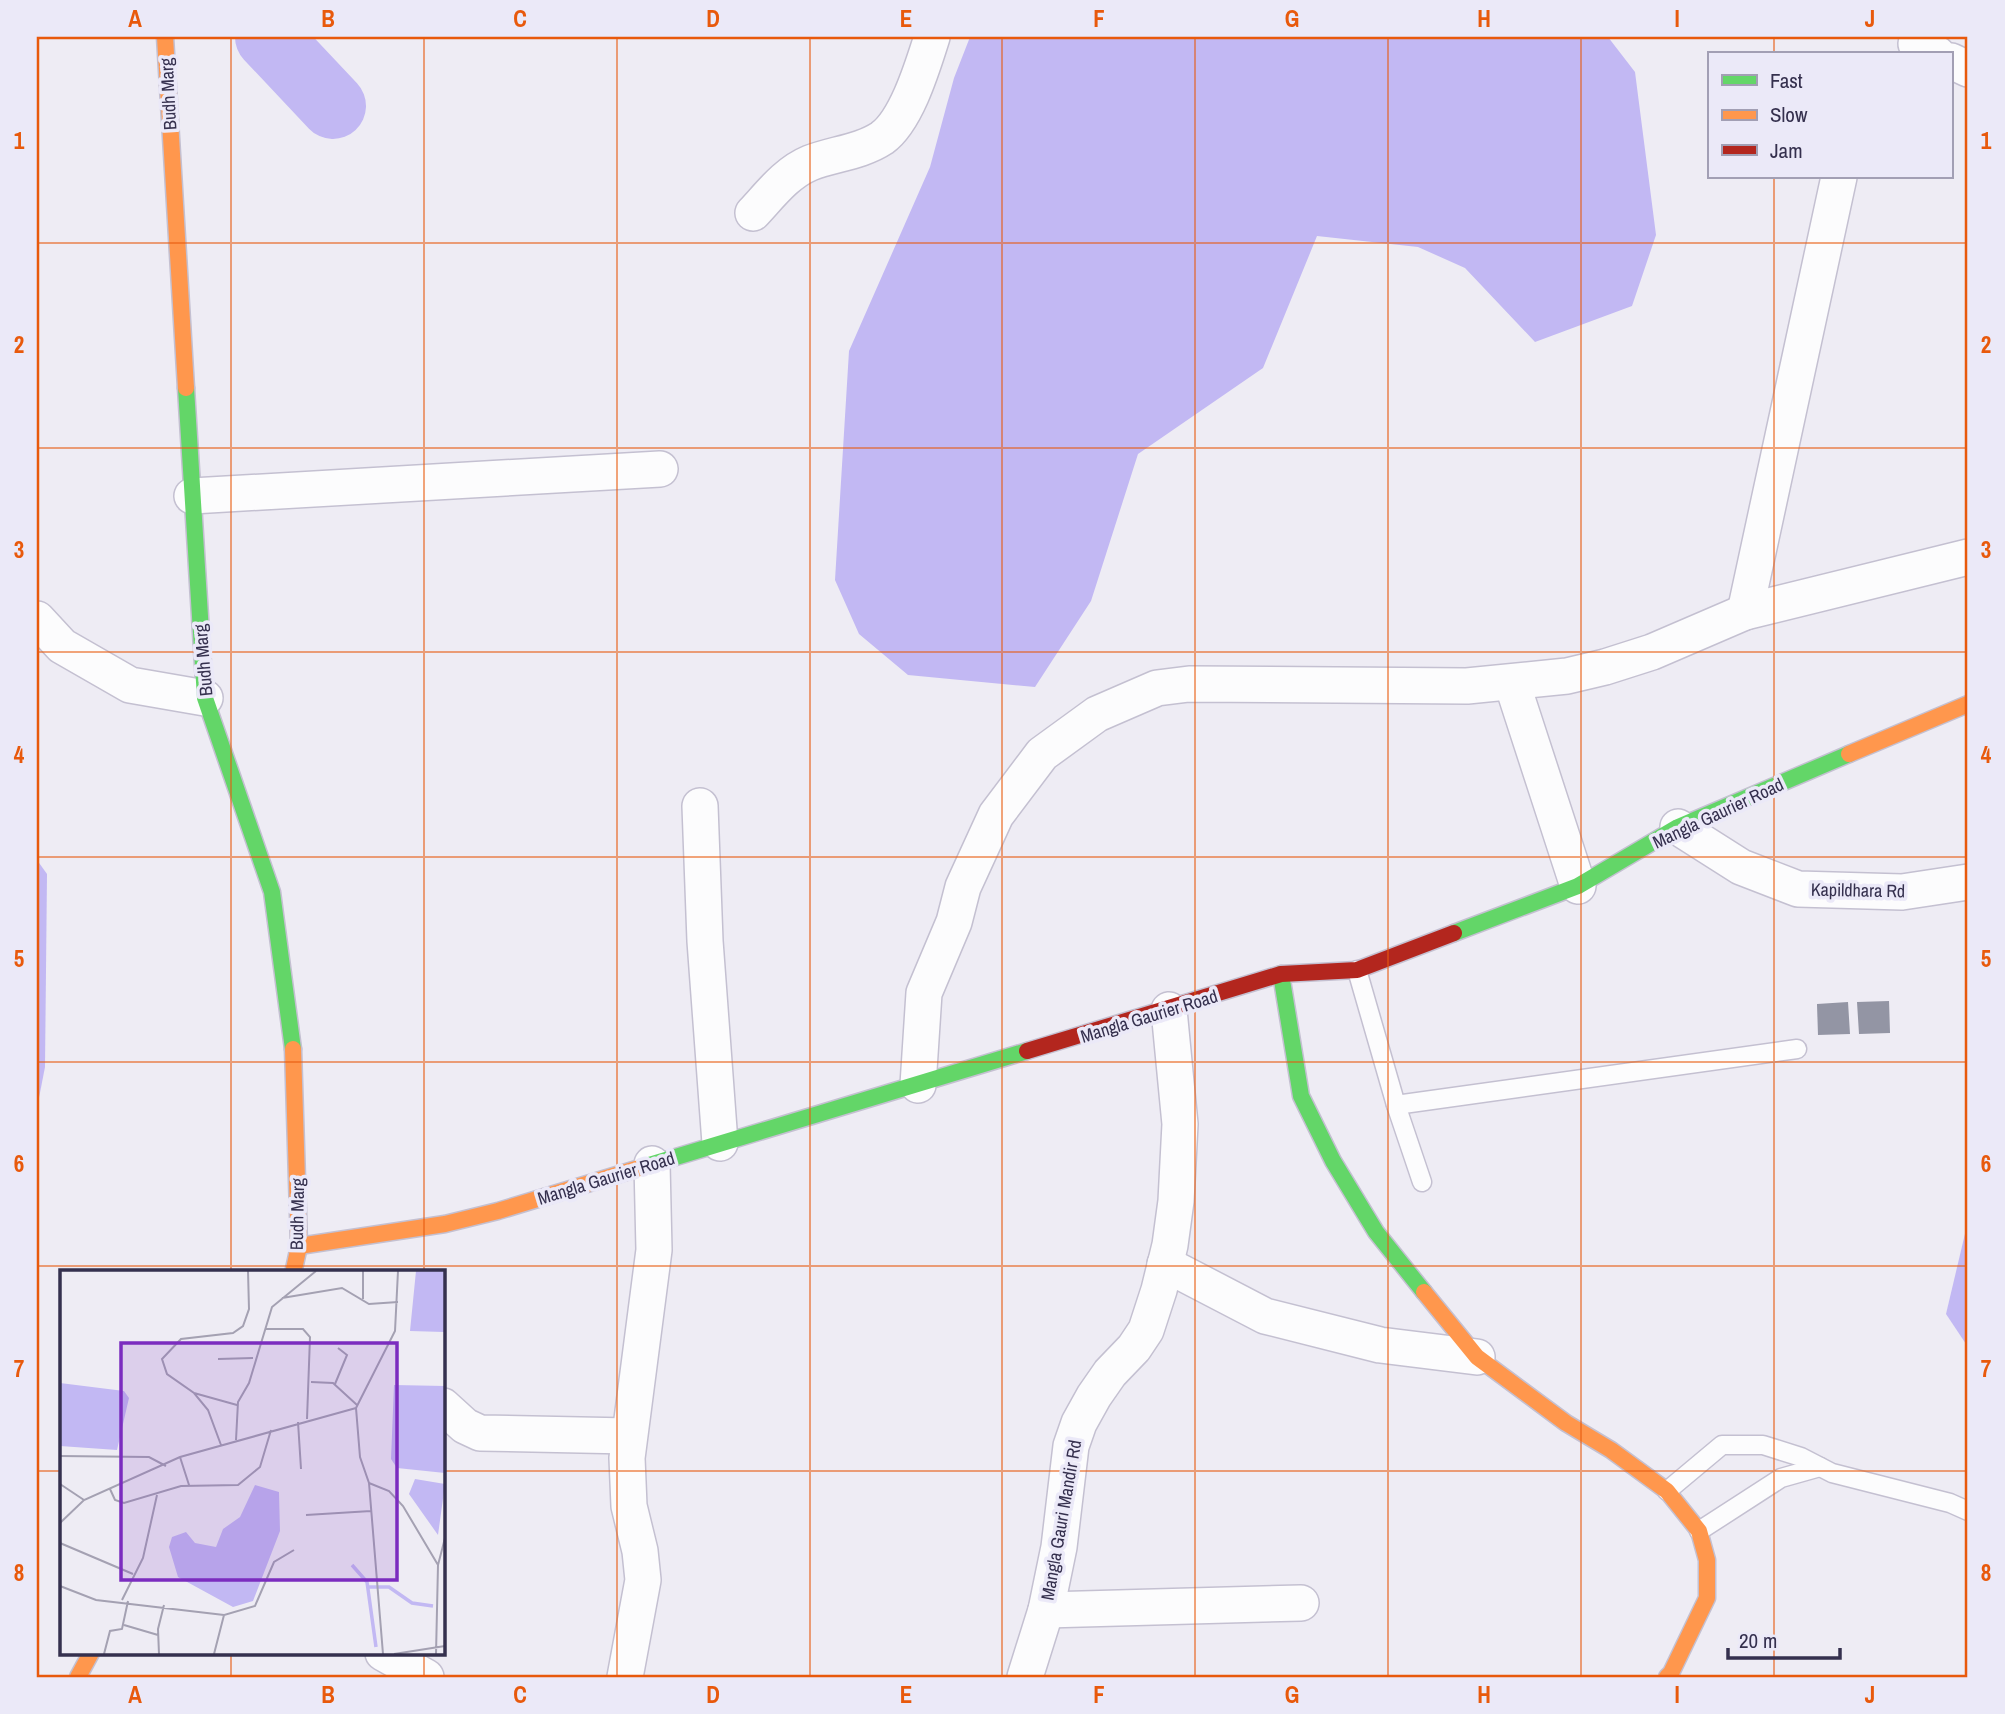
<svg xmlns="http://www.w3.org/2000/svg" width="2005" height="1714" viewBox="0 0 2005 1714" font-family="'Archivo Narrow',sans-serif">
  <style>
    .water { fill: #c2b8f3 }
    .lines { fill: none; stroke-linecap: round; stroke-linejoin: round }
    .river { stroke: #c2b8f3; stroke-width: 66 }
    .building { fill: #9395a4 }
    .lane-casing { stroke: #c4c0d1; stroke-width: 21 }
    .street-casing { stroke: #c4c0d1; stroke-width: 38 }
    .fast-casing { stroke: #c4c0d1; stroke-width: 19 }
    .slow-casing { stroke: #c4c0d1; stroke-width: 19 }
    .jam-casing { stroke: #c4c0d1; stroke-width: 19 }
    .lane { stroke: #fcfcfd; stroke-width: 18 }
    .street { stroke: #fcfcfd; stroke-width: 35 }
    .fast { stroke: #63d668; stroke-width: 16 }
    .slow { stroke: #ff974d; stroke-width: 16 }
    .jam { stroke: #b3261e; stroke-width: 16 }
    .grid { fill: none; stroke: #e8590c; stroke-width: 2; stroke-opacity: 0.55 }
    .labels { text-anchor: middle; dominant-baseline: central; stroke-width: 7; stroke-linejoin: round; paint-order: stroke }
    .street-label { font-size: 18px; fill: #35304e; stroke: #ebe9f8 }
    .inset-river { fill: none; stroke: #c2b8f3; stroke-width: 3.5 }
    .inset-road { fill: none; stroke: #a4a1b2; stroke-width: 2 }
    .view { fill: #7b2cbf; fill-opacity: 0.15; stroke: #7b2cbf; stroke-width: 3.5 }
    .inset-edge { fill: none; stroke: #35304e; stroke-width: 3.5 }
    .neatline { fill: none; stroke: #e8590c; stroke-width: 2.5 }
    .grid-label { font-size: 23px; text-anchor: middle; font-weight: bold; fill: #e8590c }
  </style>
  <rect width="100%" height="100%" fill="#eeecf4"/>
  <g class="water">
    <polygon points="970,37 1608,37 1635,72 1656,235 1632,306 1535,342 1465,268 1418,247 1317,236 1263,368 1138,454 1091,601 1035,687 908,675 859,634 835,580 849,351 930,167 954,78"/>
    <polygon points="37,860 47,874 45,1067 37,1108"/>
    <polygon points="1968,1221 1968,1347 1946,1314"/>
  </g>
  <g class="lines">
    <polyline class="river" points="268,37 333,106"/>
  </g>
  <g class="building">
    <polygon points="1889,1001 1890,1033 1859,1034 1857,1002"/>
    <polygon points="1848,1002 1850,1034 1818,1035 1817,1004"/>
  </g>
  <g class="lines">
    <g class="lane-casing">
      <g id="lane">
        <polyline points="1357,970 1396,1105 1422,1182"/>
        <polyline points="1396,1105 1797,1049"/>
        <polyline points="1667,1491 1722,1445 1763,1445 1801,1457 1832,1473 1950,1503 1968,1511"/>
        <polyline points="1699,1531 1781,1478 1820,1467"/>
      </g>
    </g>
    <g class="street-casing">
      <g id="street">
        <polyline points="1916,44 1937,54"/>
        <polyline points="1951,61 1968,69"/>
        <path d="M753,213c17,-18 33,-40 57,-50 23,-9 51,-11 72,-25 25,-18 41,-73 50,-101"/>
        <polyline points="192,496 660,469"/>
        <polyline points="1745,612 1839,177"/>
        <polyline points="37,619 62,646 130,685 205,698"/>
        <polyline points="1512,683 1578,886"/>
        <polyline points="700,806 705,941 720,1143"/>
        <polyline points="1678,827 1741,867 1798,889 1902,892 1968,882"/>
        <polyline points="918,1085 924,993 954,922 963,887 996,815 1042,754 1097,714 1157,688 1189,684 1467,686 1567,676 1605,667 1652,652 1745,612 1968,557"/>
        <polyline points="1165,1264 1265,1316 1380,1345 1477,1357"/>
        <polyline points="443,1406 465,1426 480,1433 629,1436"/>
        <polyline points="1046,1610 1301,1603"/>
        <polyline points="383,1653 426,1677"/>
        <polyline points="625,1677 643,1580 640,1551 629,1506 627,1458 654,1250 652,1164"/>
        <polyline points="1025,1677 1046,1610 1059,1547 1071,1446 1079,1423 1094,1396 1110,1373 1134,1348 1146,1330 1159,1290 1170,1245 1176,1201 1180,1124 1169,1010"/>
      </g>
    </g>
    <g class="fast-casing">
      <g id="fast">
        <polyline points="186,388 205,698 272,892 293,1049"/>
        <polyline points="1454,933 1578,886 1678,827 1849,754"/>
        <polyline points="1281,974 1301,1096 1333,1161 1376,1232 1424,1292"/>
        <polyline points="646,1166 1027,1051"/>
      </g>
    </g>
    <g class="slow-casing">
      <g id="slow">
        <polyline points="165,37 186,388"/>
        <polyline points="1849,754 1968,704"/>
        <polyline points="293,1049 299,1246 294,1269"/>
        <polyline points="299,1246 445,1224 498,1211 646,1166"/>
        <polyline points="1424,1292 1477,1357 1566,1423 1611,1450 1667,1491 1699,1531 1707,1560 1707,1598 1671,1673 1667,1677"/>
        <polyline points="78,1677 91,1653"/>
      </g>
    </g>
    <g class="jam-casing">
      <polyline id="jam" points="1027,1051 1281,974 1357,970 1454,933"/>
    </g>
    <use href="#lane" class="lane"/>
    <use href="#street" class="street"/>
    <use href="#fast" class="fast"/>
    <use href="#slow" class="slow"/>
    <use href="#jam" class="jam"/>
  </g>
  <path class="grid" d="M231,37v1234M424,37v1234M617,37v1640M810,37v1640M1002,37v1640M1195,37v1640M1388,37v1640M1581,37v1640M1774,37v17M1774,177v1500M37,243h1931M37,448h1931M37,652h1931M37,857h1931M37,1062h1931M37,1266h1931M37,1471h24M443,1471h1525M231,1653v24M424,1653v24"/>
  <g class="labels">
    <g class="street-label">
      <text transform="translate(168 94) rotate(-93)">Budh Marg</text>
      <text transform="translate(203 660) rotate(-95)">Budh Marg</text>
      <text transform="translate(1718 813) rotate(-25)">Mangla Gaurier Road</text>
      <text transform="translate(1858 890) rotate(1)">Kapildhara Rd</text>
      <text transform="translate(1149 1016) rotate(-17)">Mangla Gaurier Road</text>
      <text transform="translate(606 1178) rotate(-17)">Mangla Gaurier Road</text>
      <text transform="translate(297 1214) rotate(-89)">Budh Marg</text>
      <text transform="translate(1061 1520) rotate(-80)">Mangla Gauri Mandir Rd</text>
    </g>
  </g>
  <g transform="translate(60 1270)">
    <rect width="385" height="385" fill="#eeecf4"/>
    <path d="M356,1h29l-1,61 -34,-1zM0,113l64,8 5,7 -12,52 -57,-4zM334,115l51,1v87l-48,-5 -6,-9zM355,209l30,5 -7,51 -29,-41zM195,215l24,7 1,39 -27,70 -20,6 -55,-30 -9,-30 3,-10 14,-5 9,11 21,4 7,-18 17,-12z" fill="#c2b8f3"/>
    <path class="inset-river" d="M292,295l15,17 9,65M308,317h21l23,16 21,3"/>
    <path class="inset-road" d="M303,1v28M222,28l60,-10 27,16 29,-2M206,59h37l7,8 -3,82M158,89l35,-1M251,112l22,1 24,22M275,114l12,-29 -9,-7M134,123l43,12M238,152l3,47M176,170l2,-38 11,-19 23,-76 44,-36M161,175l-13,-35 -14,-17 -27,-19 -5,-15 19,-20 52,-6 10,-7 6,-17 -1,-38M0,186l89,1 17,9M120,187l9,28M309,213l20,8 14,15 35,59 7,-27M0,214l24,16M50,219l5,11 9,3 57,-17 57,-1 22,-18 11,-37M246,245l65,-4M0,253l24,-23 96,-43 176,-49M0,273l73,31M0,316l36,14 128,15M62,330l21,-42 14,-63M64,355l34,10M44,384l6,-23 12,-2 6,-28M99,384l-1,-25 6,-24M154,384l10,-39 31,-9 19,-44 20,-12M323,384l-14,-171 -9,-26 -4,-49 39,-77 3,-60M334,384l51,-8M376,384l2,-89"/>
    <path class="view" d="M61,73h276v237h-276z"/>
    <rect width="385" height="385" class="inset-edge"/>
  </g>
  <rect width="2005" height="1714" fill="none" stroke="#ebe9f8" stroke-width="77"/>
  <rect x="1708" y="52" width="245" height="126" fill="#ebe9f8" stroke="#a29fb4" stroke-width="2"/>
  <rect x="1722" y="75" width="35" height="10" fill="#63d668" stroke="#a29fb4" stroke-width="2"/>
  <text x="1770" y="88" font-size="21" fill="#35304e">Fast</text>
  <rect x="1722" y="110" width="35" height="10" fill="#ff974d" stroke="#a29fb4" stroke-width="2"/>
  <text x="1770" y="122" font-size="21" fill="#35304e">Slow</text>
  <rect x="1722" y="145" width="35" height="10" fill="#b3261e" stroke="#a29fb4" stroke-width="2"/>
  <text x="1770" y="158" font-size="21" fill="#35304e">Jam</text>
  <path d="M1728 1648v10h112v-10" fill="none" stroke="#35304e" stroke-width="3.5"/>
  <text x="1739" y="1648" font-size="21" fill="#35304e" stroke="#ebe9f8" stroke-width="5" paint-order="stroke">20 m</text>
  <rect x="38" y="38" width="1928" height="1638" class="neatline"/>
  <g class="grid-label">
    <text x="135" y="27">A</text>
    <text x="328" y="27">B</text>
    <text x="520" y="27">C</text>
    <text x="713" y="27">D</text>
    <text x="906" y="27">E</text>
    <text x="1099" y="27">F</text>
    <text x="1292" y="27">G</text>
    <text x="1484" y="27">H</text>
    <text x="1677" y="27">I</text>
    <text x="1870" y="27">J</text>
    <text x="19" y="149">1</text>
    <text x="1986" y="149">1</text>
    <text x="19" y="353">2</text>
    <text x="1986" y="353">2</text>
    <text x="19" y="558">3</text>
    <text x="1986" y="558">3</text>
    <text x="19" y="763">4</text>
    <text x="1986" y="763">4</text>
    <text x="19" y="967">5</text>
    <text x="1986" y="967">5</text>
    <text x="19" y="1172">6</text>
    <text x="1986" y="1172">6</text>
    <text x="19" y="1377">7</text>
    <text x="1986" y="1377">7</text>
    <text x="19" y="1581">8</text>
    <text x="1986" y="1581">8</text>
    <text x="135" y="1703">A</text>
    <text x="328" y="1703">B</text>
    <text x="520" y="1703">C</text>
    <text x="713" y="1703">D</text>
    <text x="906" y="1703">E</text>
    <text x="1099" y="1703">F</text>
    <text x="1292" y="1703">G</text>
    <text x="1484" y="1703">H</text>
    <text x="1677" y="1703">I</text>
    <text x="1870" y="1703">J</text>
  </g>
</svg>
